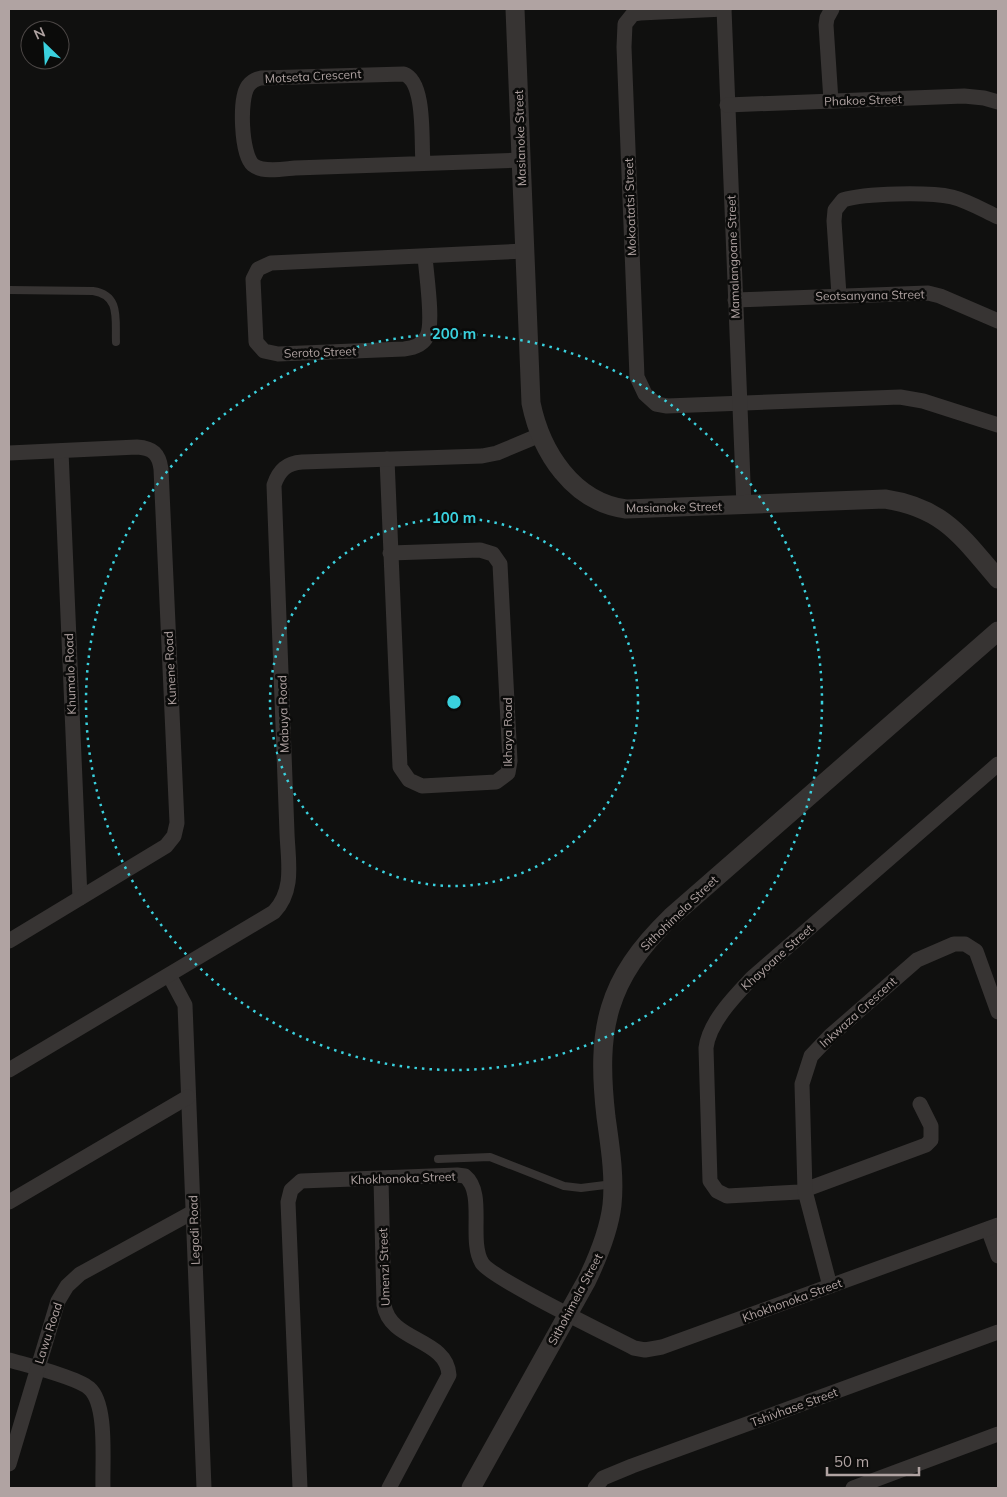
<svg xmlns="http://www.w3.org/2000/svg" width="1007" height="1497" viewBox="0 0 1007 1497" font-family="Mulish,sans-serif">
  <style>
    .lines { fill: none; stroke-linecap: round; stroke-linejoin: round }
    .service { stroke: #373433; stroke-width: 8 }
    .minor { stroke: #373433; stroke-width: 15 }
    .tertiary { stroke: #373433; stroke-width: 19 }
    .ring { fill: none; stroke: #3ad1de; stroke-width: 2.5; stroke-dasharray: 2.5 5 }
    .labels { text-anchor: middle; dominant-baseline: central; stroke-width: 5; stroke-linejoin: round; paint-order: stroke }
    .street-label { font-size: 12px; fill: #b0a3a2; stroke: #0b0b0a }
    .centre { fill: #3ad1de; stroke: #0b0b0a; stroke-width: 2.5 }
    .ring-label { font-size: 15px; text-anchor: middle; font-weight: bold; fill: #3ad1de; stroke: #0b0b0a; stroke-width: 5; stroke-linejoin: round; paint-order: stroke }
  </style>
  <rect width="100%" height="100%" fill="#10100f"/>
  <g class="lines">
    <g class="service">
      <path d="M9,290l84,1c28,4 22,29 23,51"/>
      <polyline points="438,1159 490,1157 564,1186 581,1188 613,1184"/>
    </g>
    <g class="minor">
      <polyline points="724,9 640,13 633,14 625,24 624,47 637,377 645,394 656,404 667,406 900,397 923,401 998,425"/>
      <polyline points="724,9 744,506"/>
      <polyline points="831,101 826,25 827,18 832,9"/>
      <polyline points="727,105 964,96 984,98 998,102"/>
      <path d="M423,163c-2,-21 3,-81 -19,-89l-143,4c-5,1 -10,4 -13,8 -9,13 -7,68 5,79 10,8 30,4 42,3l226,-8"/>
      <path d="M425,256c1,17 9,67 2,80 -4,9 -14,12 -23,13l-126,5 -14,-3 -8,-9 -3,-63 5,-10 13,-6 254,-12"/>
      <path d="M839,295l-5,-74 1,-11 8,-10c22,-7 86,-8 109,-3 16,4 31,13 46,20"/>
      <polyline points="735,300 928,293 940,296 998,321"/>
      <polyline points="61,451 80,898"/>
      <path d="M9,453l128,-6c16,1 22,7 24,22l16,354 -3,13 -8,10 -157,95"/>
      <polyline points="387,459 400,767 409,780 422,786 496,782 508,773 510,761 500,564 493,554 480,550 390,553"/>
      <polyline points="169,975 185,1005 204,1488"/>
      <path d="M9,1070l265,-158c21,-22 14,-51 13,-79l-13,-348c5,-15 13,-22 28,-23l180,-6 15,-3 43,-18"/>
      <path d="M920,1104l11,22v14l-5,5 -127,47 -72,4 -10,-5 -7,-10 -4,-133c3,-26 29,-52 46,-70l246,-214"/>
      <path d="M381,1179l3,126c6,37 63,33 65,70l-60,113"/>
      <polyline points="9,1202 188,1097"/>
      <polyline points="988,1229 998,1256"/>
      <polyline points="830,1286 805,1191 802,1084 811,1056 830,1036 917,960 954,944 965,944 976,951 998,1012"/>
      <path d="M9,1360c17,5 67,17 80,28 19,16 13,75 14,100"/>
      <polyline points="9,1464 58,1301 67,1286 80,1274 193,1212"/>
      <path d="M300,1488l-12,-286 3,-12 10,-9 156,-6 8,1c21,17 3,64 17,87 9,15 129,73 152,85l11,2 17,-3 336,-122"/>
      <polyline points="595,1488 603,1478 632,1466 998,1332"/>
      <polyline points="853,1488 998,1434"/>
    </g>
    <g class="tertiary">
      <path d="M515,9l16,394c10,49 42,99 95,106l259,-10c59,9 77,38 113,80"/>
      <path d="M471,1488l116,-208c11,-23 22,-49 25,-75 3,-29 -2,-59 -6,-88 -10,-88 0,-137 65,-200l327,-286"/>
    </g>
  </g>
  <g class="ring">
    <circle cx="454" cy="702" r="184"/>
    <circle cx="454" cy="702" r="368"/>
  </g>
  <g class="labels">
    <g class="street-label">
      <text transform="translate(313 76) rotate(-3)">Motseta Crescent</text>
      <text transform="translate(863 100) rotate(-2)">Phakoe Street</text>
      <text transform="translate(520 138) rotate(-92)">Masianoke Street</text>
      <text transform="translate(630 207) rotate(-92)">Mokoatatsi Street</text>
      <text transform="translate(733 257) rotate(-92)">Mamalangoane Street</text>
      <text transform="translate(870 295) rotate(-1)">Seotsanyana Street</text>
      <text transform="translate(320 352) rotate(-2)">Seroto Street</text>
      <text transform="translate(674 507) rotate(-1)">Masianoke Street</text>
      <text transform="translate(170 668) rotate(-93)">Kunene Road</text>
      <text transform="translate(70 674) rotate(-92)">Khumalo Road</text>
      <text transform="translate(283 714) rotate(-92)">Mabuya Road</text>
      <text transform="translate(507 732) rotate(-90)">Ikhaya Road</text>
      <text transform="translate(679 913) rotate(-44)">Sithohimela Street</text>
      <text transform="translate(777 957) rotate(-42)">Khayoane Street</text>
      <text transform="translate(858 1012) rotate(-42)">Inkwaza Crescent</text>
      <text transform="translate(403 1178) rotate(-2)">Khokhonoka Street</text>
      <text transform="translate(194 1230) rotate(-92)">Legodi Road</text>
      <text transform="translate(384 1267) rotate(-92)">Umenzi Street</text>
      <text transform="translate(575 1299) rotate(-62)">Sithohimela Street</text>
      <text transform="translate(792 1300) rotate(-20)">Khokhonoka Street</text>
      <text transform="translate(48 1333) rotate(-72)">Lawu Road</text>
      <text transform="translate(794 1407) rotate(-20)">Tshivhase Street</text>
    </g>
  </g>
  <circle cx="454" cy="702" r="8" class="centre"/>
  <g class="ring-label">
    <text x="454" y="339">200 m</text>
    <text x="454" y="523">100 m</text>
  </g>
  <rect width="1007" height="1497" fill="none" stroke="#b0a3a2" stroke-width="20"/>
  <g transform="translate(45 45) rotate(335)"><circle r="24" fill="#0b0b0a" stroke="#4d4847"/>
  <path d="M0-4L9 19L0 12L-9 19Z" fill="#3ad1de"/>
  <text y="-8" font-size="14" font-weight="bold" text-anchor="middle" fill="#b0a3a2">N</text>
  </g>
  <path d="M827 1467v8h92v-8" fill="none" stroke="#b0a3a2" stroke-width="2.5"/>
  <text x="834" y="1467" font-size="15" fill="#b0a3a2" stroke="#0b0b0a" stroke-width="4" paint-order="stroke">50 m</text>
</svg>
